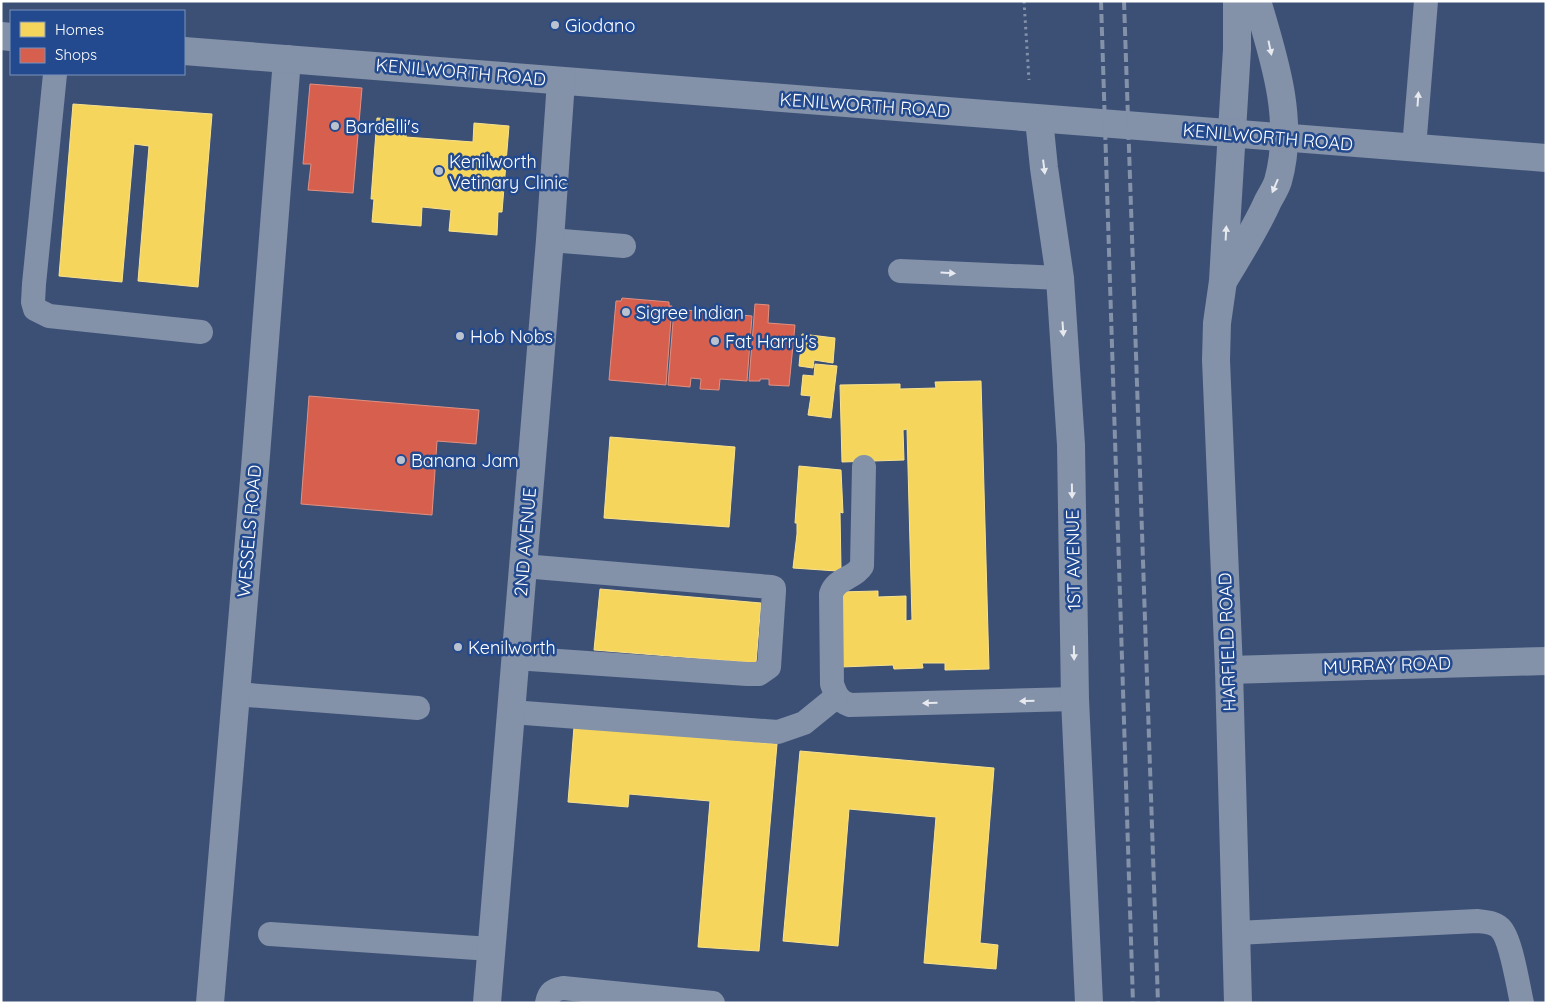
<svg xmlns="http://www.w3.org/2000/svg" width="1547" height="1004" viewBox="0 0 1547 1004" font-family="Quicksand,sans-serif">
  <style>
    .homes { fill: #f6d55c; stroke: #f9e28d }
    .shops { fill: #d6604d; stroke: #e29082 }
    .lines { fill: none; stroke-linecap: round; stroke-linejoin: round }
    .path { stroke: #8391a9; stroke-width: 3; stroke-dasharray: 2.5 4; stroke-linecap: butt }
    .service { stroke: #8391a9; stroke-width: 24 }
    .minor { stroke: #8391a9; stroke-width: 28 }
    .tertiary { stroke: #8391a9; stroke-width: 28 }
    .rail { stroke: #8391a9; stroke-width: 4; stroke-dasharray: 9 4; stroke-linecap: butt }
    .oneway { fill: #e6e9ee }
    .poi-dot { fill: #bbc2cf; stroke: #234a8e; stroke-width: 2 }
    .labels { text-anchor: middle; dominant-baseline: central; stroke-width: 5; stroke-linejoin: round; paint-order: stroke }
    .poi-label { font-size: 18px; fill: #fff; stroke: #234a8e; text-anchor: start }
    .street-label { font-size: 18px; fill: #fff; stroke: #234a8e }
  </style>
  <rect width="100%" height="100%" fill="#3c5076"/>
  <g class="homes">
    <polygon points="73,104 212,114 198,287 138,281 149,146 134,144 122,282 59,276"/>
    <polygon points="377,118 408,120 406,137 473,142 474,123 509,126 502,212 498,212 497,235 449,231 451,210 422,207 421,226 372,222 374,199 371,199"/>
    <polygon points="802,334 835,338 833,363 814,360 813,368 799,366"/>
    <polygon points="815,364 837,366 831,418 808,415 811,396 801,395 803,375 814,376"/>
    <polygon points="981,381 989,669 945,670 945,663 922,663 923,668 894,669 893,665 841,667 839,592 878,591 878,597 906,596 906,621 912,620 907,429 903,430 904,460 842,462 840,385 900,384 900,389 936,388 935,382"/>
    <polygon points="610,437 735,447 729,527 604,518"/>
    <polygon points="799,466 841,470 843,513 840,512 841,569 837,571 793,568 797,534 797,523 795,523"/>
    <polygon points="600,589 761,603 756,663 594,650"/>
    <polygon points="574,727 777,744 759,951 698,947 710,801 629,794 628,807 568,802"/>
    <polygon points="800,751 994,768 980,943 998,945 996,969 924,963 936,817 849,809 838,946 783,941"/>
  </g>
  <g class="shops">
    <polygon points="310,84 362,88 353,193 308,190 311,164 303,164"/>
    <polygon points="622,298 669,302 669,306 672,306 666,385 609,380 616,301 621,301"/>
    <polygon points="755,304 769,305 768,323 795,325 789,386 769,385 769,379 760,379 760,381 749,381"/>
    <polygon points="674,309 752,316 747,381 720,379 719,390 700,389 701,379 691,378 690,387 668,385"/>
    <polygon points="309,396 479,410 476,444 437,441 432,515 301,504"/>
  </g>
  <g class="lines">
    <polyline class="path" points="1024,1 1029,80"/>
    <g class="service">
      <polyline points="55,74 34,284 33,302 35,309 49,316 201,332"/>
      <polyline points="1414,148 1426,1"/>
      <polyline points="550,240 624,246"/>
      <polyline points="900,271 1060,278"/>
      <path d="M864,467l-2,99c-8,13 -26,12 -31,28l1,90c4,11 6,17 18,21l225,-6"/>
      <polyline points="515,658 747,674 759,674 769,667 774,591 774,588 771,587 523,566"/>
      <polyline points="235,694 418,708"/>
      <polyline points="511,712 778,732 804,723 836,697"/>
      <path d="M1236,933l241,-12c8,1 17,1 23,7 11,10 18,58 22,75"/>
      <polyline points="270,934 491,949"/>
      <path d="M547,1003c2,-11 6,-13 16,-15l150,15"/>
    </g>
    <g class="minor">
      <polyline points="1237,1 1237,49 1226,229 1223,281 1217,323 1216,360 1229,670 1238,1003"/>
      <polyline points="1039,119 1044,168 1060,278 1071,445 1075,699 1089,1003"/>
      <path d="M1225,278c15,-25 31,-50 43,-77 3,-6 8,-13 10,-20 17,-60 -4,-123 -21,-180"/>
      <polyline points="1229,670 1546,661"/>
      <polyline points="210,1003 255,468 287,59"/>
    </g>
    <g class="tertiary">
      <polyline points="1,36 11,37"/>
      <polyline points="184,51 1546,158"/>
      <polyline points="487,1003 550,240 561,81"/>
    </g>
    <g class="rail">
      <polyline points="1101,1 1133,1003"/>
      <polyline points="1124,1 1158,1003"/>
    </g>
  </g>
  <defs><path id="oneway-solid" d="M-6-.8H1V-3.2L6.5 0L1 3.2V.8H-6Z" transform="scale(1.25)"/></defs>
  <g class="oneway">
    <use href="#oneway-solid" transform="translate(1270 48) rotate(78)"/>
    <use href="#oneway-solid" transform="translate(1418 99) rotate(-86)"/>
    <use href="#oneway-solid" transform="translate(1044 167) rotate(83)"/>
    <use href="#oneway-solid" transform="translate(1275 186) rotate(113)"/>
    <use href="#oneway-solid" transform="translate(1226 233) rotate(-87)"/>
    <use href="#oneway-solid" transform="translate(948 273) rotate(3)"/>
    <use href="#oneway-solid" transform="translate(1063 329) rotate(86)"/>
    <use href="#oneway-solid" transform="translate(1072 491) rotate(89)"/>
    <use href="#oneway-solid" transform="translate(1074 653) rotate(89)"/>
    <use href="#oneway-solid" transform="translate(1027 701) rotate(178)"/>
    <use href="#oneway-solid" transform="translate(930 703) rotate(179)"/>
  </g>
  <g class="poi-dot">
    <circle cx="555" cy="25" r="5"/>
    <circle cx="335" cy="126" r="5"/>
    <circle cx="439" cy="171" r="5"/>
    <circle cx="626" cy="312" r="5"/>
    <circle cx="460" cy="336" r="5"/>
    <circle cx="715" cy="341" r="5"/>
    <circle cx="401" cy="460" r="5"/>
    <circle cx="458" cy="647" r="5"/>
  </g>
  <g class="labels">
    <g class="poi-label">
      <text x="565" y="25">Giodano</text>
      <text x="345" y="126">Bardelli's</text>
      <text x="449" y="161">Kenilworth<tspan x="449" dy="21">Vetinary Clinic</tspan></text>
      <text x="636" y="312">Sigree Indian</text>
      <text x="470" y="336">Hob Nobs</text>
      <text x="725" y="341">Fat Harry's</text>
      <text x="411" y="460">Banana Jam</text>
      <text x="468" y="647">Kenilworth</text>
    </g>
    <g class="street-label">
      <text transform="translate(461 72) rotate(5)">KENILWORTH ROAD</text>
      <text transform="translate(865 105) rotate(4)">KENILWORTH ROAD</text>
      <text transform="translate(1268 137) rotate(5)">KENILWORTH ROAD</text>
      <text transform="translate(249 531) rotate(-85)">WESSELS ROAD</text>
      <text transform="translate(525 542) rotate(-85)">2ND AVENUE</text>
      <text transform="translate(1073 560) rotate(-91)">1ST AVENUE</text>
      <text transform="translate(1227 642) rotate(-92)">HARFIELD ROAD</text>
      <text transform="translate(1387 665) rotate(-2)">MURRAY ROAD</text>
    </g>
  </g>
  <rect width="1547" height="1004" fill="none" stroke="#ffffff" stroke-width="5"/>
  <rect x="10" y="10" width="175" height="65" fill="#234a8e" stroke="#7b92bb"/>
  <rect x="20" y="22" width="25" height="15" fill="#f6d55c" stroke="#7b92bb"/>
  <text x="55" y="35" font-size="15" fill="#ffffff">Homes</text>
  <rect x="20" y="48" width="25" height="15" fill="#d6604d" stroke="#7b92bb"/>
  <text x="55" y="60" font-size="15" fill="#ffffff">Shops</text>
</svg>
